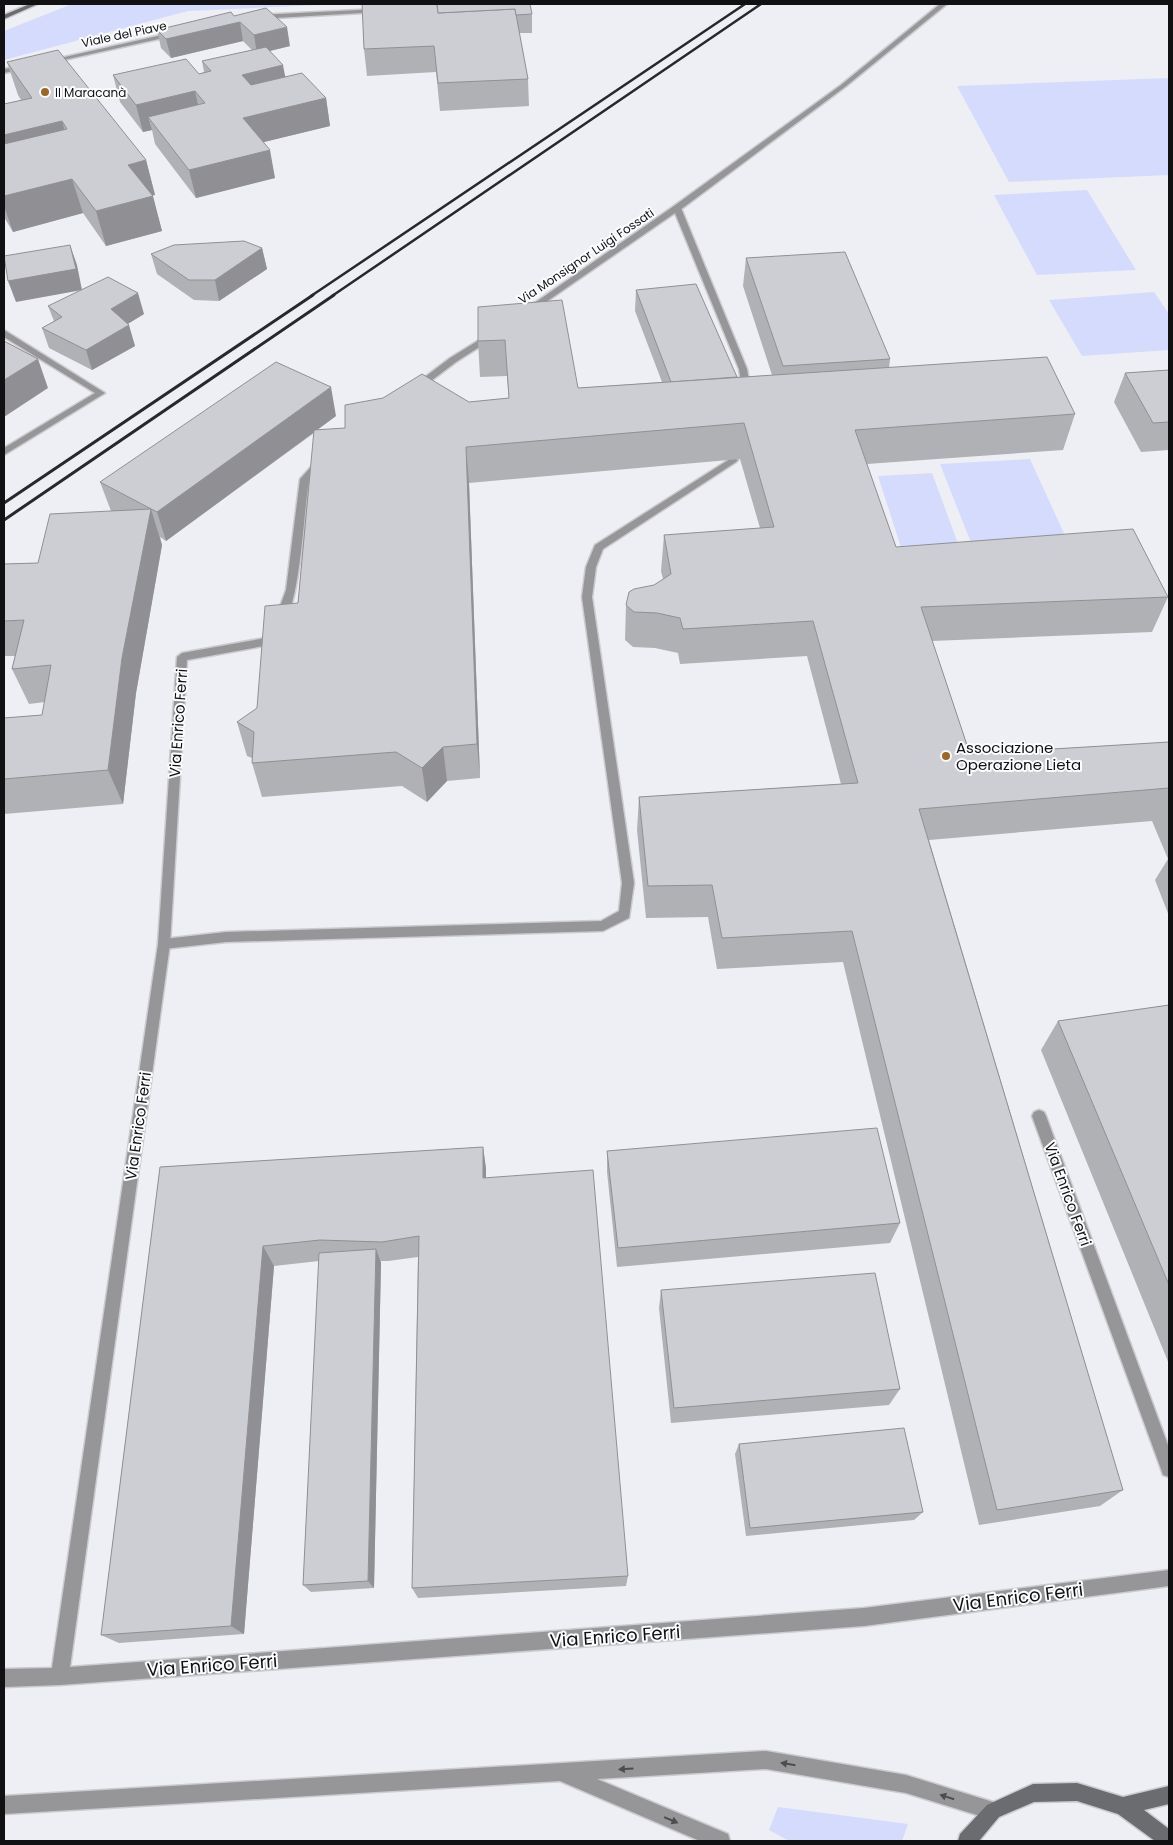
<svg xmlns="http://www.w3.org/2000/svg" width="1173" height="1845" viewBox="0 0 1173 1845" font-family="Poppins,sans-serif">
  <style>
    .green { fill: #d5dbfd }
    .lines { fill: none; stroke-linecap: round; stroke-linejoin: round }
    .service-casing { stroke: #cbcbd0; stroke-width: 3 }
    .minor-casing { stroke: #cbcbd0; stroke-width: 3 }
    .tertiary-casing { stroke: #cbcbd0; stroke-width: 3 }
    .secondary-casing { stroke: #cbcbd0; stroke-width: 3 }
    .service { fill: #969698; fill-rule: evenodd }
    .minor { fill: #969698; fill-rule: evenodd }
    .tertiary { fill: #969698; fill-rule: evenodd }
    .secondary { fill: #6b6c6f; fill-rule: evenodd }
    .rail-far1 { stroke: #28282a; stroke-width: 2.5 }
    .rail { stroke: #28282a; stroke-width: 3 }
    .wall { fill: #b0b1b5 }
    .shaded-wall { fill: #909094 }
    .building { fill: #cdced3; stroke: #909094 }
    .oneway { fill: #4d4d4f }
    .poi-dot { fill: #9f6723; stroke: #fcfdff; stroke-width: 2 }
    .labels { text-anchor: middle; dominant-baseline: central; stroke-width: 4; stroke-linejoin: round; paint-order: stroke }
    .far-street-label { font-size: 12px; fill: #111113; stroke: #fcfdff }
    .far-poi-label { font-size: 12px; fill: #111113; stroke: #fcfdff; text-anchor: start }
    .street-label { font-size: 15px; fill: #111113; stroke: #fcfdff }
    .poi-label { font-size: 15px; fill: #111113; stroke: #fcfdff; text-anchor: start }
    .near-street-label { font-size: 18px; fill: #111113; stroke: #fcfdff }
  </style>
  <rect width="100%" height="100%" fill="#eeeff4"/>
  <g class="green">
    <polygon points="72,4 342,4 188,11 4,60 4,31"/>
    <polygon points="1169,78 1169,175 1009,182 957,86"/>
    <polygon points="1087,190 1136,270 1037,275 994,195"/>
    <polygon points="1154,292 1169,314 1169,350 1082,356 1049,300"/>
    <polygon points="1030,459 1077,562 981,568 940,464"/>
    <polygon points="932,473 967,568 909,572 878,476"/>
    <polygon points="778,1807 908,1824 902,1841 789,1841 769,1830"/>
  </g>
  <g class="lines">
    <g class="service-casing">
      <g id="service">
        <polygon points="674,206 681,208 747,369 751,393 750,395 747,396 743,393 739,369 675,213 530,313 523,311"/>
        <polygon points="492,332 496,335 495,337 456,362 419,390 413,390 413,386 450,358"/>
        <polygon points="733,457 738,460 736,462 603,549 596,567 592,597 634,883 629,918 603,931 226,942 164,949 160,948 158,944 160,940 164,939 226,932 601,921 619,911 622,883 582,597 586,567 595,545"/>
        <path d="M321,458l5,3c-5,6 -15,14 -17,21 -5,22 -9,136 -29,142l-5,-4 11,-30 14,-111 18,-20z"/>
      </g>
    </g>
    <g class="minor-casing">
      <g id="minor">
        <polygon points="940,4 947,4 845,87 680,210 674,210 674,206 841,85"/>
        <polygon points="378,9 381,11 380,12 258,19 255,17 258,15"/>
        <polygon points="175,32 178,34 177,35 50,63 47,61"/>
        <polygon points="26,65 29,67 28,68 4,73 4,69"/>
        <polygon points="4,330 105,393 4,455 4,448 95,393 4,337"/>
        <polygon points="265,638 270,642 269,645 187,660 170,944 70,1667 864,1608 1169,1570 1169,1586 864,1626 60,1685 4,1687 4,1669 52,1668 158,944 177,657 182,653"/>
        <polygon points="1039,1110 1044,1112 1046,1116 1169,1448 1169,1477 1163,1475 1161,1469 1032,1116 1034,1112"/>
      </g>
    </g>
    <g class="tertiary-casing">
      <polygon id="tertiary" points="766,1751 906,1775 993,1802 999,1805 1002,1811 999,1817 993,1820 906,1793 766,1769 597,1779 728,1834 730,1841 700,1841 560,1781 4,1814 4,1796"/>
    </g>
    <g class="secondary-casing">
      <g id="secondary">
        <polygon points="30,4 38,4 4,19 4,15"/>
        <polygon points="1077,1783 1123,1797 1169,1786 1169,1804 1144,1810 1169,1829 1169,1841 1155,1841 1118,1814 1077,1801 1034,1802 999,1817 979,1841 958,1841 960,1834 987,1805 1033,1784"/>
      </g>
    </g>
    <use href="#service" class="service"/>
    <use href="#minor" class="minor"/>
    <use href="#tertiary" class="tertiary"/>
    <use href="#secondary" class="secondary"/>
    <g class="rail-far1">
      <polyline points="311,296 745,4"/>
      <polyline points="332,296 761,4"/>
    </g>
    <g class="rail">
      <polyline points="4,503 313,295"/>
      <polyline points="4,520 334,295"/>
    </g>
  </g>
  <g class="wall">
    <polygon points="362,4 532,14 532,33 519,33 528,79 529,106 440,111 436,72 367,76 364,49"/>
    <polygon points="234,16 290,46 270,51 286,77 326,98 330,126 263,142 275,178 196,198 155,144 152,130 143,132 120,102 113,75 199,74 204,72 202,61 252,50 243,41 171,58 161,48 157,30"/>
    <polygon points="7,62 146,160 155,195 152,195 162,231 106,246 83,213 13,232 4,217 4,104 21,100 18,95"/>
    <polygon points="262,248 267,269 219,301 194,300 157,274 151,254"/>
    <polygon points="746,258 890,359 889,368 1075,414 1063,450 867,464 896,547 1168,597 1152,632 932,641 970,754 1169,742 1169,916 1155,880 1168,859 1152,821 929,840 1123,1490 1100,1506 979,1525 843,962 717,969 708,917 646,918 637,830 639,797 841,784 807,656 680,664 678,653 655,648 633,647 625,640 626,605 663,579 661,571 664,535 760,528 740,459 469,483 480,778 447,781 427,802 402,786 262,797 252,763 252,758 247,756 237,722 257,708 298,603 314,433 166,541 160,537 162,545 136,693 123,804 4,814 4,718 42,715 45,702 29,704 12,669 15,656 4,656 4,564 38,563 111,511 100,482 336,416 317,430 345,428 469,402 509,398 507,376 480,377 478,341 478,307 578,388 662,382 635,311 636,290 737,377 772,375 743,286"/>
    <polygon points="48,306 144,314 127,324 135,346 92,370 49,348 42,328 54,321"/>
    <polygon points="1169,370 1169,450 1141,452 1114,402 1125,373"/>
    <polygon points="1169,1005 1169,1364 1041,1050 1058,1021"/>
    <polygon points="483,1147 486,1169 486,1178 628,1576 626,1586 418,1598 412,1588 418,1257 388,1261 381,1261 381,1263 374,1588 311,1592 303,1585 319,1261 274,1266 244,1634 119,1643 101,1635 160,1167"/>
    <polygon points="607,1151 900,1223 890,1243 617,1267 607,1172"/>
    <polygon points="661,1290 900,1389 889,1405 671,1423 659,1308"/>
    <polygon points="739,1444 923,1512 914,1520 746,1536 735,1454"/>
  </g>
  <g class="shaded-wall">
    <polygon points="240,22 243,41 171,58 166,39"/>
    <polygon points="287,27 290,46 257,54 254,35"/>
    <polygon points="283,65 288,92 247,102 242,75"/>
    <polygon points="195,91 201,118 148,117 152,130 143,132 136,105"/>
    <polygon points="326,98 330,126 248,146 243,118"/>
    <polygon points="62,121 72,155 4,172 4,135"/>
    <polygon points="270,150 275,178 196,198 189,170"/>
    <polygon points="146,160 155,195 137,199 128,165"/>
    <polygon points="72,179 83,213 13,232 4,206 4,196"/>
    <polygon points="153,196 162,231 106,246 96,211"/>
    <polygon points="70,245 77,265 82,290 16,302 8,281"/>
    <polygon points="262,248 267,269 219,301 215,280"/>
    <polygon points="138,293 144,314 118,330 111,309"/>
    <polygon points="129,325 135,346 92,370 86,350"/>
    <polygon points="38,359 48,388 4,417 4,380"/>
    <polygon points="331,387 336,416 166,541 157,512"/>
    <polygon points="466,447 469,483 480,778 477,744"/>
    <polygon points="151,509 162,545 136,693 123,804 108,770 122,658"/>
    <polygon points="443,747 447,781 427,802 422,768"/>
    <polygon points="483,1147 486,1169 486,1199 483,1178"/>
    <polygon points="263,1246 274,1266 244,1634 231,1626"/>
    <polygon points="376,1249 381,1263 374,1588 368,1581"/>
  </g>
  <g class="building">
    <polygon points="362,4 437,4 438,13 515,9 528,79 438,83 434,46 364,49"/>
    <polygon points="437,4 530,4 532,14 516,15 515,9 438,13"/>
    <polygon points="266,8 287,27 254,35 240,22 166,39 157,30 231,12 234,16"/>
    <polygon points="266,47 283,65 242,75 251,85 302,73 326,98 243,118 270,150 189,170 148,117 205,103 195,91 136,105 113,75 186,59 199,74 211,71 202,61"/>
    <polygon points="58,50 146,160 128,165 153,196 96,211 72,179 4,196 4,144 67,129 62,121 4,135 4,104 32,98 7,62"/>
    <polygon points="244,241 262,248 215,280 189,280 151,254 174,245"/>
    <polygon points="70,245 76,269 8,281 4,256"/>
    <polygon points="845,252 890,359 783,366 746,258"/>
    <polygon points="108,277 138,293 111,309 129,325 86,350 42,328 62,317 48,306"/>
    <polygon points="696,284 737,377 671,382 636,290"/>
    <polygon points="562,300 578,388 1047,357 1075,414 855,430 896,547 1133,529 1168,597 921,607 970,754 1169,742 1169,788 919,809 1123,1490 997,1510 852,931 722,938 712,885 648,886 639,797 858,783 813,621 683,629 680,618 657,613 634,612 626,605 629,592 634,589 654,585 671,574 664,535 774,527 744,423 466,447 477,744 443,747 422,768 396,752 252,763 254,732 237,722 257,708 265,606 298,603 314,430 345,428 345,405 383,398 422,374 469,402 509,398 505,340 478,341 478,307"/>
    <polygon points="4,341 38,359 4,380"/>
    <polygon points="276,362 331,387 157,512 100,482"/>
    <polygon points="1169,370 1169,422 1153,423 1125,373"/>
    <polygon points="151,509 122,658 108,770 4,779 4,718 42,715 51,665 12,669 24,620 4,621 4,564 38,563 50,514"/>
    <polygon points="1169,1005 1169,1285 1058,1021"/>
    <polygon points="877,1128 900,1223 618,1248 607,1151"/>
    <polygon points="483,1147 483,1178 593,1170 628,1576 412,1588 419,1236 382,1242 320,1240 263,1246 231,1626 101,1635 160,1167"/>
    <polygon points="376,1249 368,1581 303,1585 319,1253"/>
    <polygon points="875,1273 900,1389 674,1408 661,1290"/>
    <polygon points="904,1428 923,1512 750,1528 739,1444"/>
  </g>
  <defs><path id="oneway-solid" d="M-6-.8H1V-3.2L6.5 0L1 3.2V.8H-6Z" transform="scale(1.25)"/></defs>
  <g class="oneway">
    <use href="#oneway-solid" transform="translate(788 1764) rotate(-171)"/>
    <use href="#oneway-solid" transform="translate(626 1769) rotate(177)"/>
    <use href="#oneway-solid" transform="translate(947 1797) rotate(-162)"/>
    <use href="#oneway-solid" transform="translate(671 1820) rotate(23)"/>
  </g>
  <g class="poi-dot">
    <circle cx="45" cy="92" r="5"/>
    <circle cx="946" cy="756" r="5"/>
  </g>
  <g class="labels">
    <g class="far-street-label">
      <text transform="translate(124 34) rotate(-12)">Viale del Piave</text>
      <text transform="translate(586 256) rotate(-34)">Via Monsignor Luigi Fossati</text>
    </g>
    <g class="far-poi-label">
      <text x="55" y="92">Il Maracanà</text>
    </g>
    <g class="street-label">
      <text transform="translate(178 723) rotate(-86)">Via Enrico Ferri</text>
      <text transform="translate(138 1126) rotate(-82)">Via Enrico Ferri</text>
      <text transform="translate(1068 1194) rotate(70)">Via Enrico Ferri</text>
    </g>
    <g class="poi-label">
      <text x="956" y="747">Associazione<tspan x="956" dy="17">Operazione Lieta</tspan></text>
    </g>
    <g class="near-street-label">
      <text transform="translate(1018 1597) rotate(-7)">Via Enrico Ferri</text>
      <text transform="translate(615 1636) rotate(-4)">Via Enrico Ferri</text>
      <text transform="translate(212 1665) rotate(-4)">Via Enrico Ferri</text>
    </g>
  </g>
  <rect width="1173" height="1845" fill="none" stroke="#111113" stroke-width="10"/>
</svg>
